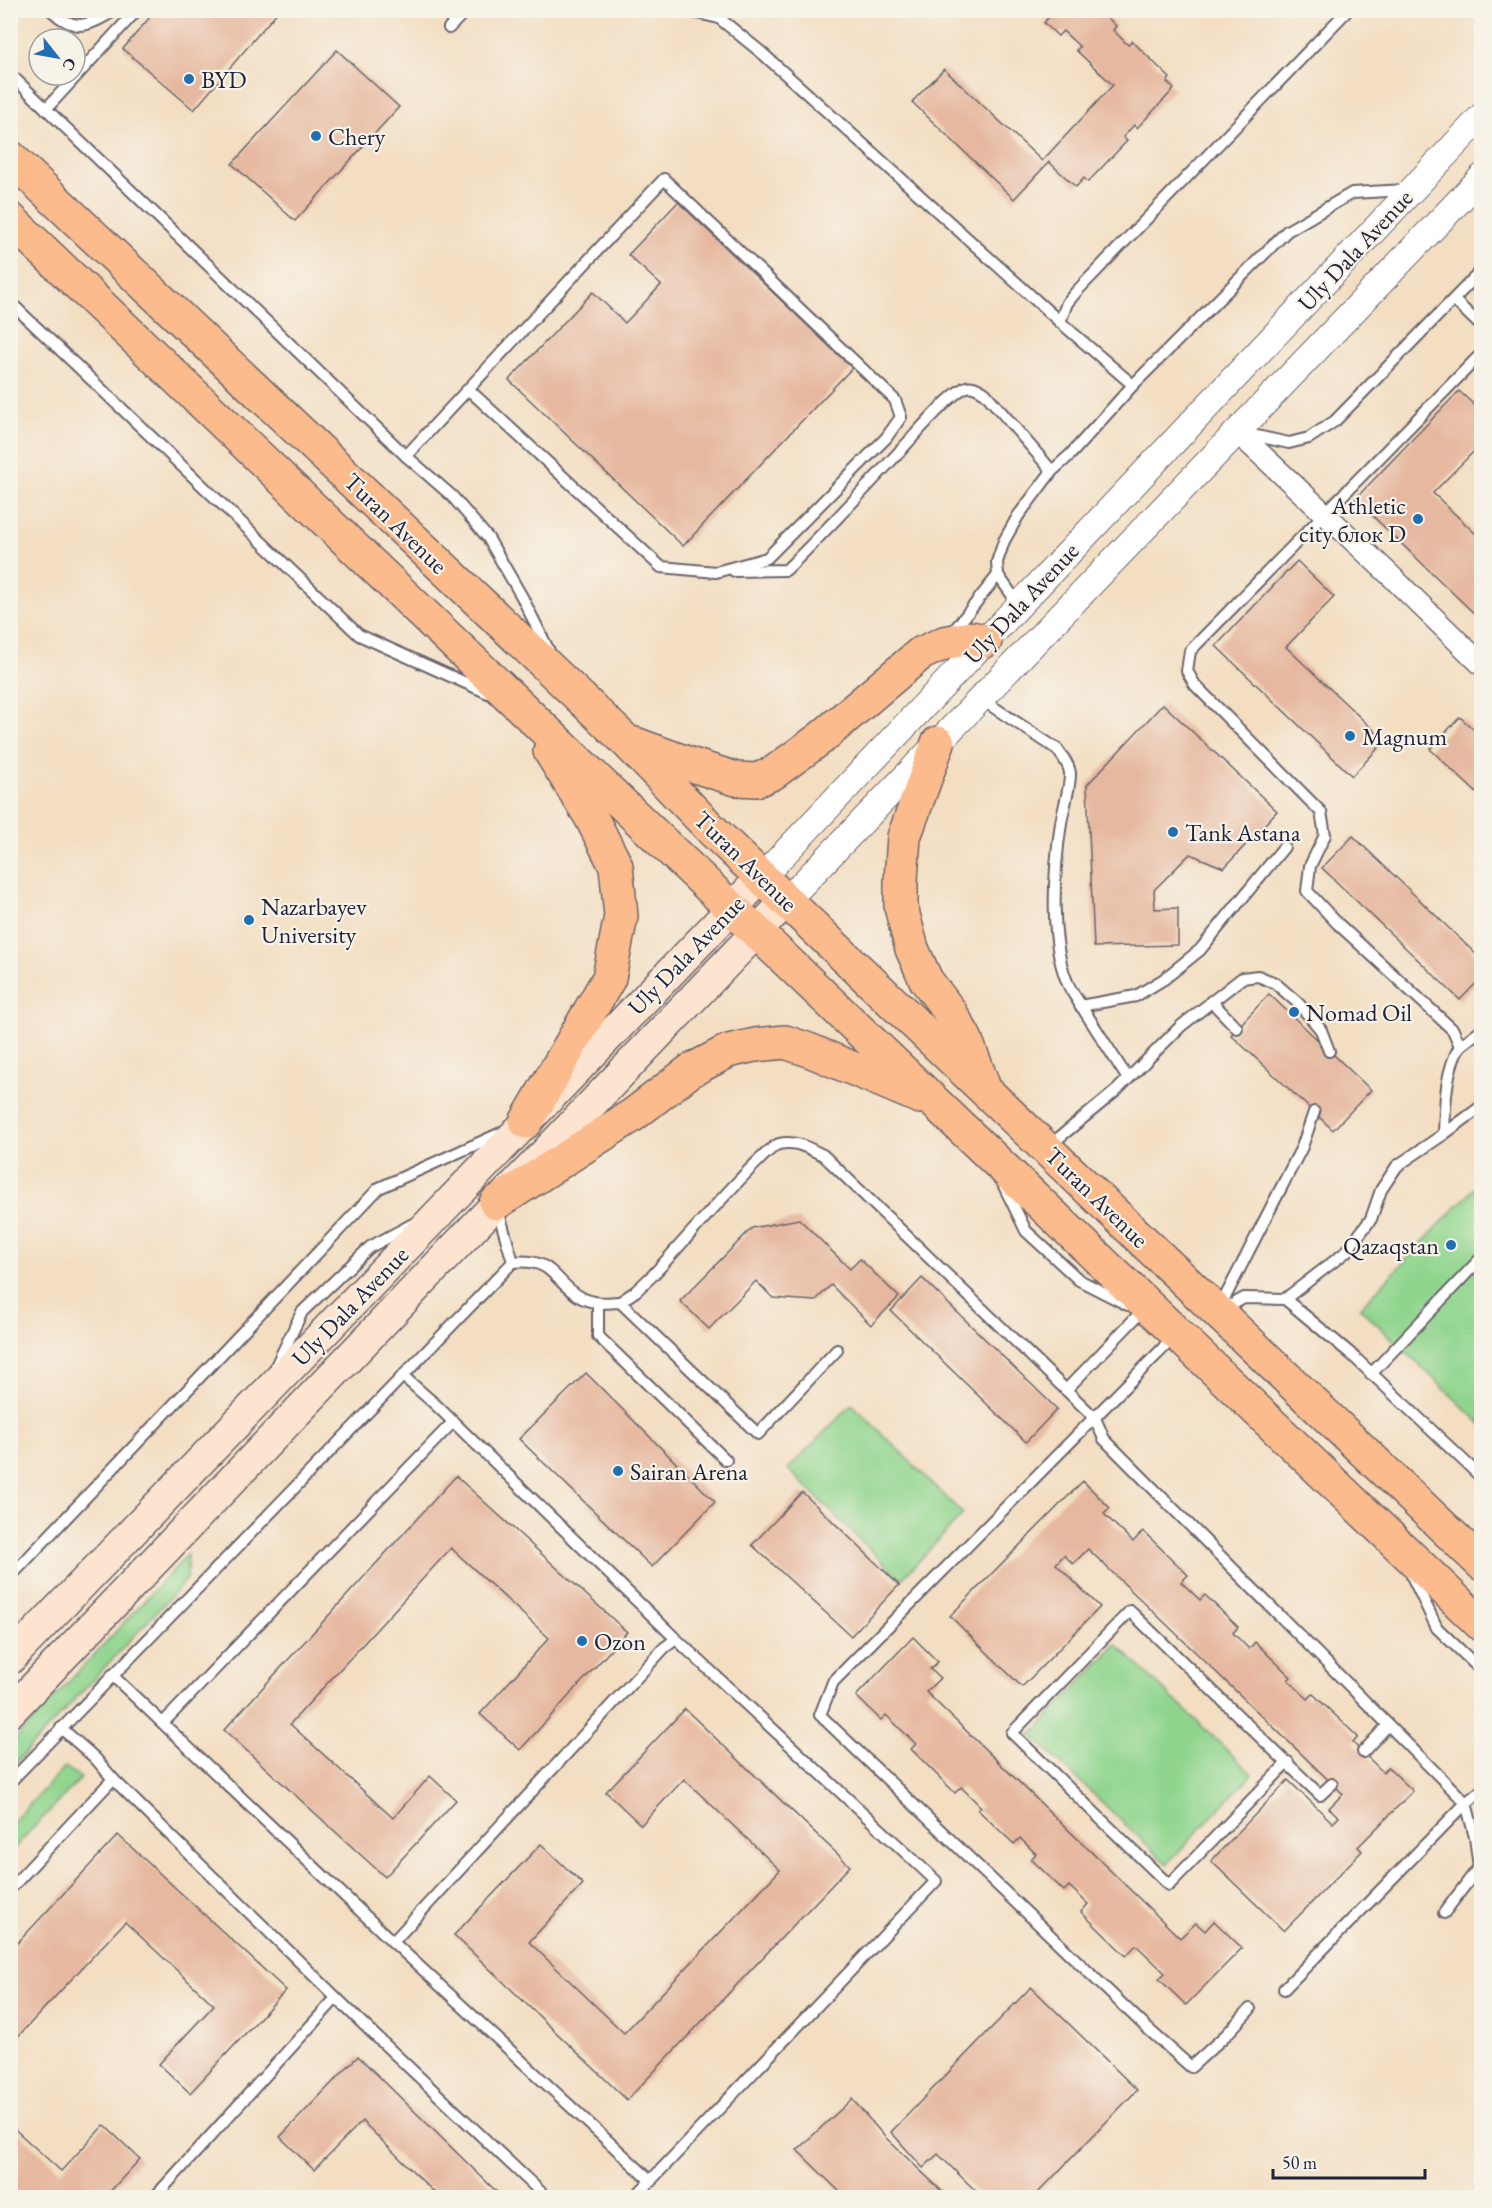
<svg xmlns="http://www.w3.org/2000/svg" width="1492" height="2208" viewBox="0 0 1492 2208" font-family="'EB Garamond',serif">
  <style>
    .green { fill: #90d58e; stroke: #597c64; stroke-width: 1.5 }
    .building { fill: #e6b89f }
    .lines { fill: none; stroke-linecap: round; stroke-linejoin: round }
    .service-casing { stroke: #6b646a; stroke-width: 14 }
    .minor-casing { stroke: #6b646a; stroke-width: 24 }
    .tertiary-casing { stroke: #6b646a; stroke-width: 28 }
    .secondary-casing { stroke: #6b646a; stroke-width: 33 }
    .primary-casing { stroke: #6b646a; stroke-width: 36 }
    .service { stroke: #fff; stroke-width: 10 }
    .minor { stroke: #fff; stroke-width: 21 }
    .tertiary { stroke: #fff; stroke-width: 26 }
    .secondary { stroke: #fde4d1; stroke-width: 30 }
    .primary { stroke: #fbbb8d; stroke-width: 33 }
    .poi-dot { fill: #1f6fb2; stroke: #f7f3e8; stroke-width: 2 }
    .labels { text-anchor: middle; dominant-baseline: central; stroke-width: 4.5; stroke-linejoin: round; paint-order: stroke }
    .poi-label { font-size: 24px; fill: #22223b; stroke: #f7f3e8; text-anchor: start }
    .street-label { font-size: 24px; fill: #22223b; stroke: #f7f3e8 }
  </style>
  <rect width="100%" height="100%" fill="#f7f3e8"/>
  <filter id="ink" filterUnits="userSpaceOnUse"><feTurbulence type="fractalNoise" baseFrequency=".0167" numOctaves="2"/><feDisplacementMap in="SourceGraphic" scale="12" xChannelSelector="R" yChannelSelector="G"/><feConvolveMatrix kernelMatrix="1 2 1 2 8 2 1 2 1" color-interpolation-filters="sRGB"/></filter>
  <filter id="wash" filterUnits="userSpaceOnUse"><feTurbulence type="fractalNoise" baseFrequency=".008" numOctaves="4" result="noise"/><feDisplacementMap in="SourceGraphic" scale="24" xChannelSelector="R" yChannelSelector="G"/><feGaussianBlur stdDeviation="1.35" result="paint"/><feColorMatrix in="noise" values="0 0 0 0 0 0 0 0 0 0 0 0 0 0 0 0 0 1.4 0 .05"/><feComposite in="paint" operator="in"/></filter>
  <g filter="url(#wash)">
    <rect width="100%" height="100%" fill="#f3dec2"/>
    <g class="green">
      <polygon points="1481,1181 1481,1424 1360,1308"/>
      <polygon points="852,1404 963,1514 901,1580 788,1469"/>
      <polygon points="187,1555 187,1579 11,1768 11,1744"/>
      <polygon points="1116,1644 1252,1774 1167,1864 1031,1735"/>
      <polygon points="65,1767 81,1778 11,1851 11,1824"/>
    </g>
    <g id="blocks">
      <g class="building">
        <polygon points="156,10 279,10 194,110 123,49"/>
        <polygon points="1040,10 1100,10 1116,26 1113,30 1128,45 1132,41 1170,78 1167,82 1174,89 1137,128 1134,125 1123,137 1127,141 1088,182 1084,178 1076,187 1049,162 1014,199 912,102 944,69 1042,161 1113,85 1076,50 1080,47 1063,31 1058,36 1044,23 1048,18"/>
        <polygon points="337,50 399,107 295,221 232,164"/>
        <polygon points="678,202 852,368 683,546 509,380 593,292 625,323 661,285 628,255"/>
        <polygon points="1459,391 1482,412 1482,443 1433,493 1482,540 1482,621 1355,499"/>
        <polygon points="1297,561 1334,597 1286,647 1385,741 1352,776 1216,646"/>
        <polygon points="1163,704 1277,811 1224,868 1190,854 1154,890 1155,909 1178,908 1178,945 1094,947 1087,785"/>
        <polygon points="1460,717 1482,737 1482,798 1430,749"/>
        <polygon points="1353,836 1482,960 1482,977 1460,1000 1322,868"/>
        <polygon points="1269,994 1371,1090 1333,1130 1231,1035"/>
        <polygon points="799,1219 850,1269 860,1259 899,1297 871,1325 831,1285 815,1301 773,1298 756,1281 709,1329 680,1301 752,1228"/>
        <polygon points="922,1278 1057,1409 1026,1442 891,1311"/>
        <polygon points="586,1373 715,1502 652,1567 519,1439"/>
        <polygon points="456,1476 627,1632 520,1750 480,1714 549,1638 451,1548 290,1724 393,1818 430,1776 456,1800 385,1877 224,1730"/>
        <polygon points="1083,1481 1110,1508 1104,1514 1133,1542 1143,1531 1188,1575 1181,1582 1200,1600 1205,1595 1238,1627 1233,1633 1249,1649 1255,1642 1291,1677 1288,1680 1308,1699 1313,1694 1358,1737 1353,1743 1383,1772 1388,1767 1413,1791 1358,1847 1362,1851 1284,1931 1211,1861 1288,1780 1333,1823 1339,1817 1329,1808 1343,1794 1088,1549 1073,1564 1064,1555 1056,1564 1100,1607 1022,1687 950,1616"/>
        <polygon points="802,1492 899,1585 851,1636 752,1545"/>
        <polygon points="913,1637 938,1662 930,1669 940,1678 926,1692 1180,1938 1196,1923 1205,1931 1214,1921 1242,1948 1186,2005 1159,1979 1165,1973 1136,1945 1126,1956 1081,1912 1088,1904 1069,1886 1064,1891 1031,1859 1036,1854 1020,1838 1014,1844 978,1810 981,1807 961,1787 955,1793 911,1749 916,1744 886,1715 881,1720 856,1696"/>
        <polygon points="685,1709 850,1866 627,2100 454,1935 541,1844 583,1884 529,1942 624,2033 780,1870 684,1779 641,1825 606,1792"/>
        <polygon points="118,1835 286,1990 190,2093 159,2064 214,2005 125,1922 10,2045 10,1951"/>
        <polygon points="1031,1987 1137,2090 1033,2198 983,2198 938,2154 923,2168 891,2132"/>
        <polygon points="358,2056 503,2198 440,2198 362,2121 314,2170 280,2137"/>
        <polygon points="852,2099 885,2137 949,2198 836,2198 840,2192 797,2150"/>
        <polygon points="10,2125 61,2171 104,2125 140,2159 104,2198 10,2198"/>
      </g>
    </g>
  </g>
  <g filter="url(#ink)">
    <use href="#blocks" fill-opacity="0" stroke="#6b646a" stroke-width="1.5"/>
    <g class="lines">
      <g class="service-casing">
        <g id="service">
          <path d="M51,10c22,21 35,18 59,3l1,-3"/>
          <polyline points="685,10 719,18 762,53 1060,322"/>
          <polyline points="449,28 466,10"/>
          <polyline points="10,74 406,456 452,496 488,538 522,597 549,651"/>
          <polyline points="46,109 137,10"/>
          <polyline points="1454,300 1482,327"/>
          <polyline points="10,302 359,635 488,693"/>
          <polyline points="1133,385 1060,322 1067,303 1076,292 1348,10"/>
          <polyline points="1243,433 1289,443 1309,438 1335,421 1482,270"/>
          <polyline points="406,456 430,430 664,179 895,400 901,417 886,438 767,558 716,572 661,567 468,389"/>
          <path d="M734,571l52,-1c40,-39 78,-80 115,-120 15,-16 45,-52 63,-62 8,-4 14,1 21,5l67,78"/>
          <polyline points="1019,605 998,575 997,562 1004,541 1018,516 1052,471 1070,455 1133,385 1287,231 1352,193 1406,190"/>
          <polyline points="951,634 998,575"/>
          <path d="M981,699l76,50c5,7 12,15 13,24 1,11 -7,37 -9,50 -7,46 -13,125 10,167l57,89"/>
          <polyline points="1211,1001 1237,1028"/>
          <polyline points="1080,1006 1136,996 1164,979 1200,950 1284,847"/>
          <polyline points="1460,1046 1482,1029"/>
          <polyline points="1444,1134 1482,1106"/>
          <polyline points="1049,1146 1117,1090 1181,1026 1242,978 1258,976 1275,983 1298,1003 1321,1030 1329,1051"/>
          <polyline points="1003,1184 1026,1231 1079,1280 1128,1305"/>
          <path d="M513,1262c43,-4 39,20 69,36 12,6 25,5 38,4l138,132 79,-84"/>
          <path d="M1285,1299l61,-47 25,-33 10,-29 16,-24 47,-32c1,-29 1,-63 16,-88l-7,-16 -116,-107 -30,-32 3,-25 15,-31 -4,-23 -126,-127 -8,-14 3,-20 292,-298"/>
          <path d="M620,1302l16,-11 17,-16c18,-19 111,-127 126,-131 17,-4 29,4 44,11l272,263 9,21 362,364 16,-13"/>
          <polyline points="598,1303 598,1336 726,1460"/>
          <polyline points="1219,1309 1302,1147 1314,1112"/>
          <polyline points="1221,1311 1244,1298 1285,1299 1351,1354 1482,1478"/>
          <polyline points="1174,1337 833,1682 820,1715 1148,2029 1191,2067 1227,2034 1250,2009"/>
          <polyline points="276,1366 302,1312 370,1247 413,1224"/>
          <polyline points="1371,1374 1482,1257"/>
          <polyline points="404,1377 436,1405 676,1639 936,1881 634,2198"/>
          <polyline points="1066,1390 1145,1308"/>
          <polyline points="1411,1574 1437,1628 1482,1671"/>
          <polyline points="10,1577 379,1188 501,1133"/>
          <polyline points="112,1675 393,1942 651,2181"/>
          <polyline points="163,1723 453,1422"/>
          <polyline points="61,1728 95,1758 113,1779 362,2023 547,2198"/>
          <polyline points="1363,1752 1388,1725"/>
          <polyline points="1288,1762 1169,1885 1012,1733 1130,1611 1320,1795 1332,1784"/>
          <polyline points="10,1782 513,1262 497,1207"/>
          <polyline points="10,1889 113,1779"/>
          <polyline points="393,1942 664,1648 676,1639"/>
          <polyline points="1284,1989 1466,1803 1475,1837 1479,1867 1444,1913"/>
          <polyline points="154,2198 336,1998"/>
        </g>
      </g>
      <g class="minor-casing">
        <polyline id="minor" points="1237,432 1389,574 1482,665"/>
      </g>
      <g class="tertiary-casing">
        <g id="tertiary">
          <polyline points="762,877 1482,116"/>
          <polyline points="787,900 1482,177"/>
        </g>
      </g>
      <g class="secondary-casing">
        <g id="secondary">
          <polyline points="10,1659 762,877"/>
          <polyline points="10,1712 787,900"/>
        </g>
      </g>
      <g class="primary-casing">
        <g id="primary">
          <polyline points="10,157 625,740 714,832 1482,1564"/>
          <polyline points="10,219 1482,1625"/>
          <polyline points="938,743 904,837 901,880 901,907 912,949 926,980 950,1012 965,1038 982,1082"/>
          <polyline points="635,744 692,765 736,779 757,780 773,773 821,738 920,654 944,643 971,638 985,641"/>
          <polyline points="526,1122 609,978 621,916 616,866 591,817 550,751"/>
          <polyline points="496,1203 633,1115 690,1071 728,1051 755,1045 785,1042 809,1050 920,1097"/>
        </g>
      </g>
      <use href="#service" class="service"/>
      <use href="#minor" class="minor"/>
      <use href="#tertiary" class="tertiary"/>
      <use href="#secondary" class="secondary"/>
      <use href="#primary" class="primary"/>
    </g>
  </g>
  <g class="poi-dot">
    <circle cx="189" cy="79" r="6"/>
    <circle cx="316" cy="136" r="6"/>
    <circle cx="1418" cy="519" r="6"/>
    <circle cx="1350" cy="736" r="6"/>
    <circle cx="1173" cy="832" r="6"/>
    <circle cx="249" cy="920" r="6"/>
    <circle cx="1294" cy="1012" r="6"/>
    <circle cx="1451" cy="1245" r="6"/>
    <circle cx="618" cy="1471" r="6"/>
    <circle cx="582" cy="1641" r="6"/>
  </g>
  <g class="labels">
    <g class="poi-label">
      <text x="201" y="79">BYD</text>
      <text x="328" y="136">Chery</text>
      <text x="1406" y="505" text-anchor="end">Athletic<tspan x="1406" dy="28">city блок D</tspan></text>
      <text x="1362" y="736">Magnum</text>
      <text x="1185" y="832">Tank Astana</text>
      <text x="261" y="906">Nazarbayev<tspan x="261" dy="28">University</tspan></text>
      <text x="1306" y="1012">Nomad Oil</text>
      <text x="1439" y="1245" text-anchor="end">Qazaqstan</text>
      <text x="630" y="1471">Sairan Arena</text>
      <text x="594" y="1641">Ozon</text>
    </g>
    <g class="street-label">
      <text transform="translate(1355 250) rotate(-47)">Uly Dala Avenue</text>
      <text transform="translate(396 523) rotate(44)">Turan Avenue</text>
      <text transform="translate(1021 603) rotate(-47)">Uly Dala Avenue</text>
      <text transform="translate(746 861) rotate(44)">Turan Avenue</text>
      <text transform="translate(686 955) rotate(-46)">Uly Dala Avenue</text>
      <text transform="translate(1097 1197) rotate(44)">Turan Avenue</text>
      <text transform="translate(350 1306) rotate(-46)">Uly Dala Avenue</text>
    </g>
  </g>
  <rect width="1492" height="2208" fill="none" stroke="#f7f3e8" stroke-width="36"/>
  <g transform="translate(57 57) rotate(121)"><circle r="28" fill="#f7f3e8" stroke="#a29fa3" stroke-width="1.5"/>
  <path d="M0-4.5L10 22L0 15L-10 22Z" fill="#1f6fb2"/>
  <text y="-9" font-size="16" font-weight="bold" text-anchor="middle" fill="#22223b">С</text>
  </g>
  <path d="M1273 2169v9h152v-9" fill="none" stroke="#22223b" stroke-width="3"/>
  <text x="1282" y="2169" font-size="18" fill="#22223b" stroke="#f7f3e8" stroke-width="4.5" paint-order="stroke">50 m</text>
</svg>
